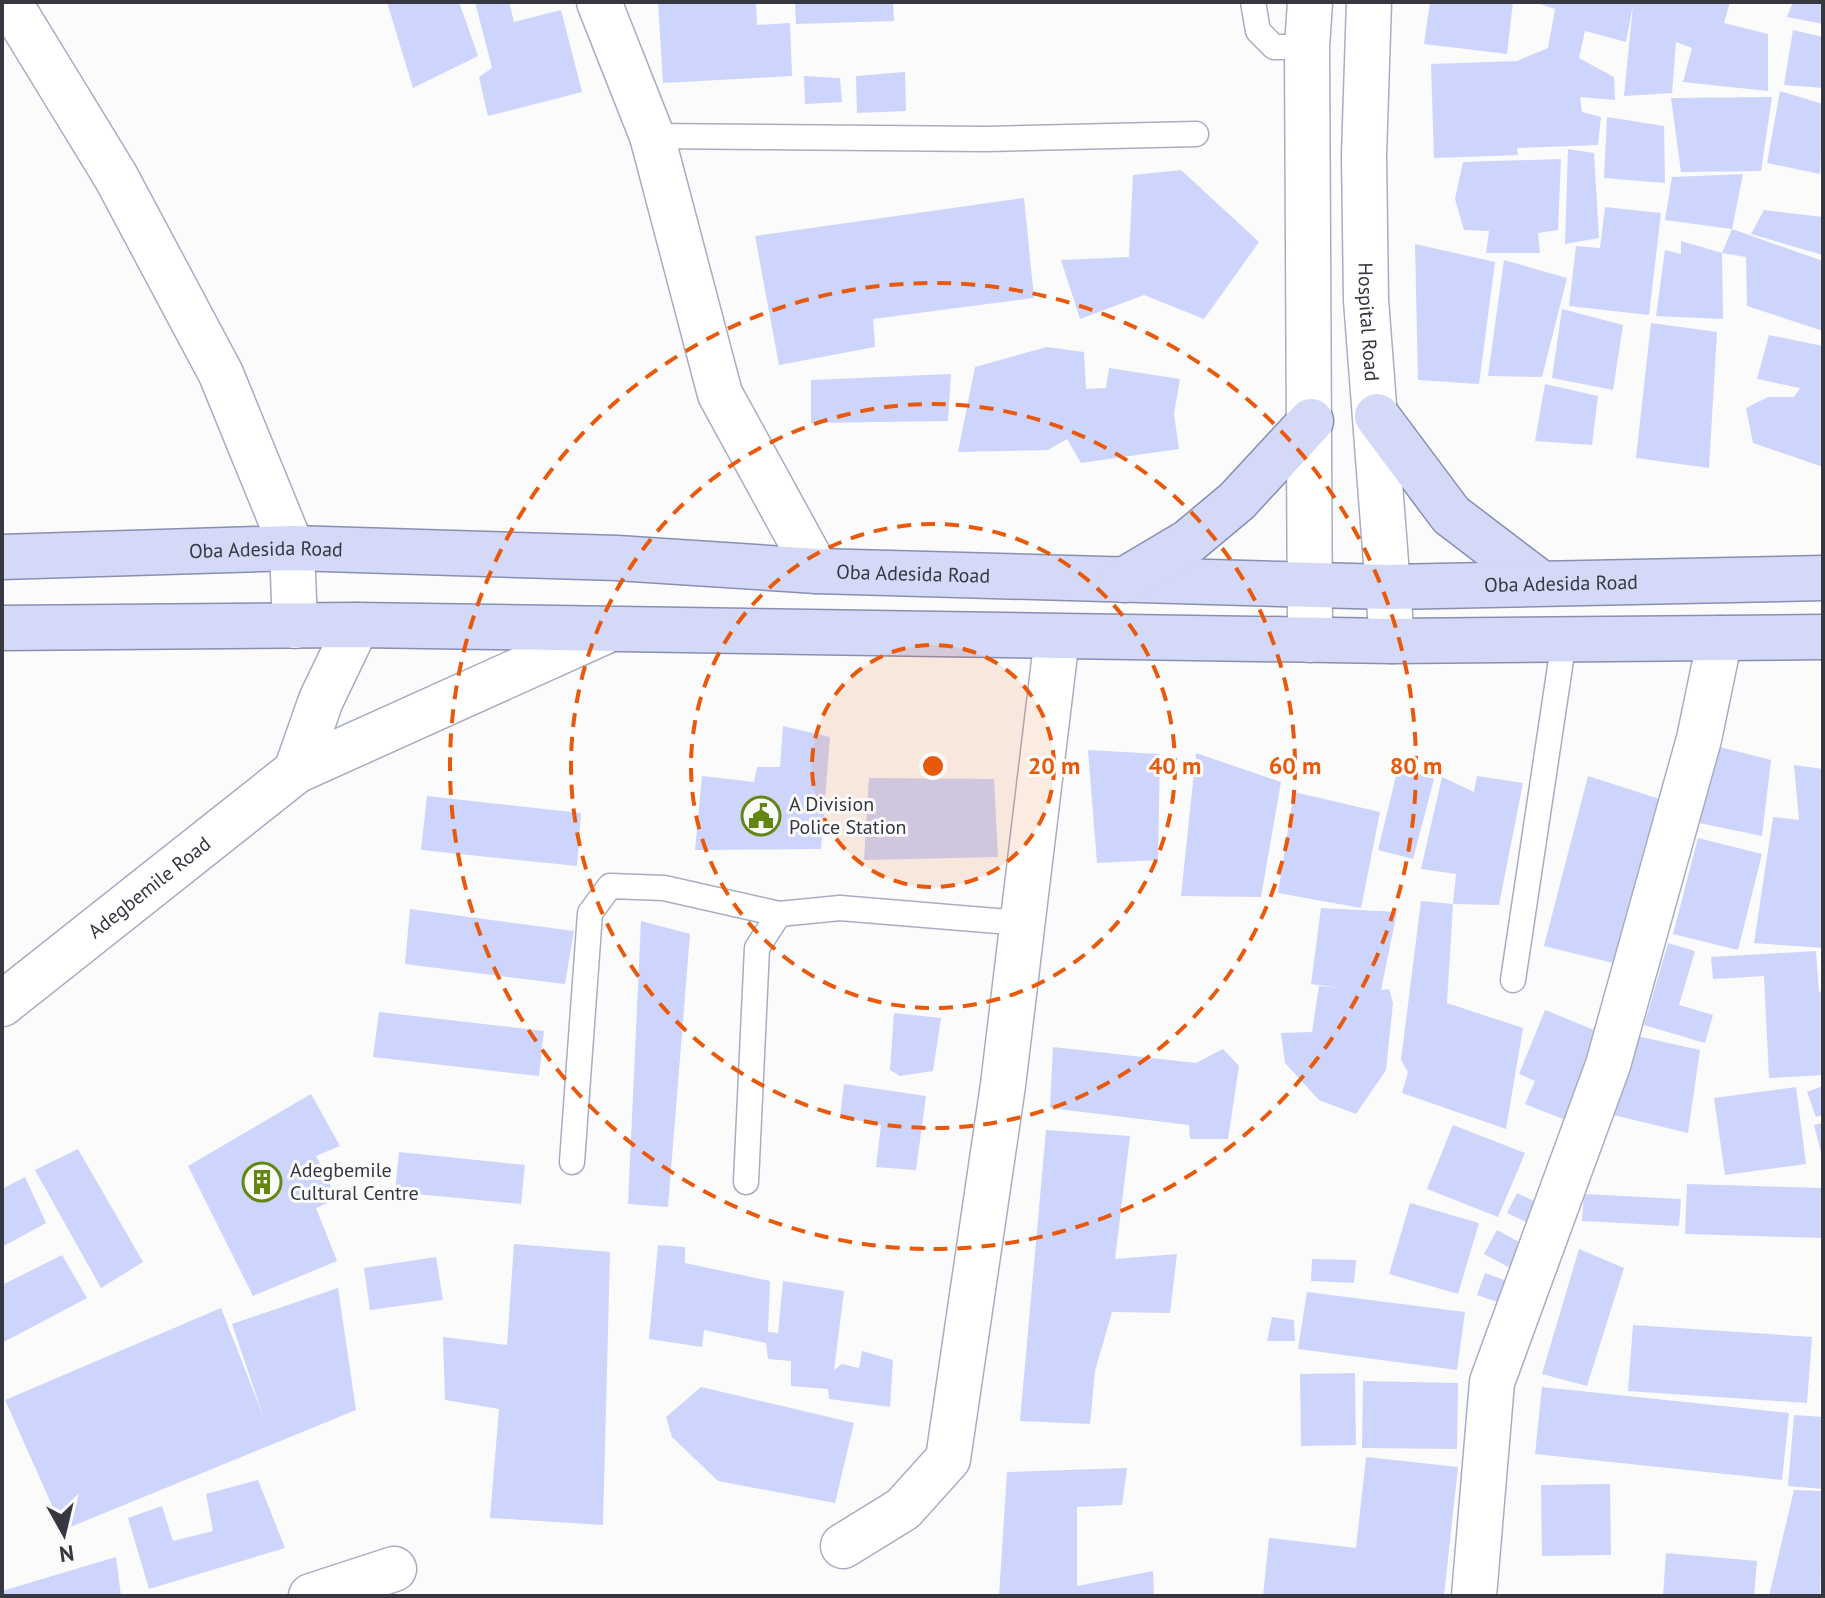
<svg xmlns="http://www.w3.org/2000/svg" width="1825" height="1598" viewBox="0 0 1825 1598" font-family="'PT Sans',sans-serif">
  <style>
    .building { fill: #cdd5fc }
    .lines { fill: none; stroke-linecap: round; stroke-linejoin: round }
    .service-casing { stroke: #a9adc3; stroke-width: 27 }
    .minor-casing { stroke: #a9adc3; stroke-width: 47 }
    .tertiary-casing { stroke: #a9adc3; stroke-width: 47 }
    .primary-casing { stroke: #898fb3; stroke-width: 47 }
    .service { stroke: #fff; stroke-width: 24 }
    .minor { stroke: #fff; stroke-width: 44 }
    .tertiary { stroke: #fff; stroke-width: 44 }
    .primary { stroke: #d3d9f7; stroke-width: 44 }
    .ring { fill: none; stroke: #e8590c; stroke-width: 4; stroke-dasharray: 14 10 }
    .labels { text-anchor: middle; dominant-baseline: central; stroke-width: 6; stroke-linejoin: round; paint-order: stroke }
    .street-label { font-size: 20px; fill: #363740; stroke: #fbfbfb }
    .poi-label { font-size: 20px; fill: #363740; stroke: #fbfbfb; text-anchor: start }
    .centre { fill: #e8590c; stroke: #fbfbfb; stroke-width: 4 }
    .ring-label { font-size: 24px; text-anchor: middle; font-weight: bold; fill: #e8590c; stroke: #fbfbfb; stroke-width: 6; stroke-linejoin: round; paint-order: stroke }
  </style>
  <rect width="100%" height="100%" fill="#fbfbfb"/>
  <g class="building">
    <polygon points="387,2 459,2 478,56 413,88"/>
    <polygon points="475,2 509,2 514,22 561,10 582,92 488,116 479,77 492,68"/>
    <polygon points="658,2 756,2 757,25 790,23 792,76 663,83"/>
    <polygon points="795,2 893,2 894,21 796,24"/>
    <polygon points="1430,2 1513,2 1507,54 1424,44"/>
    <polygon points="1534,2 1730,2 1724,23 1768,34 1768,91 1683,82 1692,48 1676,42 1672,93 1624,96 1633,5 1626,42 1585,31 1579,58 1614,77 1615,100 1580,97 1582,112 1601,117 1598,145 1517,148 1518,155 1434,158 1431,64 1517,61 1548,48 1555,9"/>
    <polygon points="1793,2 1823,2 1823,24 1787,17"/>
    <polygon points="1793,30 1823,37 1823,88 1784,85"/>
    <polygon points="905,72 906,111 857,113 856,76"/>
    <polygon points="804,76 840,78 842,102 805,104"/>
    <polygon points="1780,91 1823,104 1820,174 1767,163"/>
    <polygon points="1772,97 1761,171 1681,172 1671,98"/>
    <polygon points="1607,117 1664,126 1665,183 1604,178"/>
    <polygon points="1568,149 1594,153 1599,238 1565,244"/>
    <polygon points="1561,159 1558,230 1538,233 1540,253 1486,253 1489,231 1464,230 1455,199 1463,162"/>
    <polygon points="1181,170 1259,242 1204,319 1144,295 1080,319 1061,260 1129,257 1133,175"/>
    <polygon points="1743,174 1732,229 1665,220 1672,177"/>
    <polygon points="1024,198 1034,298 873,319 875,347 779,365 755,236"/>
    <polygon points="1605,207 1661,213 1649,315 1569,306 1576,246 1600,248"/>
    <polygon points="1764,210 1823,217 1823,255 1751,234"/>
    <polygon points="1732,229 1823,261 1823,331 1747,306 1746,257 1722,253"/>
    <polygon points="1681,241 1722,253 1723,319 1656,316 1665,250 1681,254"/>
    <polygon points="1415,244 1495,262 1479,384 1418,380"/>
    <polygon points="1504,260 1567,278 1542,377 1488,376"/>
    <polygon points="1562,309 1623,325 1613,390 1552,378"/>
    <polygon points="1651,323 1717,332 1709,468 1636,458"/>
    <polygon points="1769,335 1823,346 1823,467 1753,443 1746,408 1768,397 1794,397 1800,388 1757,379"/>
    <polygon points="1047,347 1084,352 1086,389 1106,388 1109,368 1180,379 1174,414 1179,449 1081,463 1067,439 1048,450 958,452 975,367"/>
    <polygon points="951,374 948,421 811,423 811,380"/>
    <polygon points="1545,384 1598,396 1592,445 1535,441"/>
    <polygon points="783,726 830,737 821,849 695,850 702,776 754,782 757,767 780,767"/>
    <polygon points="1712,745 1771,760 1762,836 1699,823"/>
    <polygon points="1088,750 1160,754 1158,860 1097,863"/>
    <polygon points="1196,753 1281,782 1261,897 1181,896"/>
    <polygon points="1794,765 1823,769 1823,948 1754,943 1773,817 1799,820"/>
    <polygon points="1398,768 1434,779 1413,859 1378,850"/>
    <polygon points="1477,776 1523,783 1499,905 1453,904 1456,874 1421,869 1442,777 1474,792"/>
    <polygon points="1588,776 1669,802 1625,966 1544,946"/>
    <polygon points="869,778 994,779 998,857 864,860"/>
    <polygon points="1294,792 1380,812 1361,908 1278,893"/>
    <polygon points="427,796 581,813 577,866 421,850"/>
    <polygon points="1698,838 1762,854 1738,950 1673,934"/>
    <polygon points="1421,901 1453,904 1447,1003 1523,1028 1506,1129 1402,1093 1408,1072 1401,1060"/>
    <polygon points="1321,908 1397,912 1381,990 1389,989 1393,1003 1386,1070 1356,1114 1319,1100 1285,1063 1281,1033 1312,1032 1319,986 1343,988 1311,984"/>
    <polygon points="410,909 574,931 565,984 405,964"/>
    <polygon points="641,921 690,934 668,1207 628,1204"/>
    <polygon points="1668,943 1695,951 1679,1005 1713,1015 1705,1043 1644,1025"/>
    <polygon points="1816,951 1819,992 1823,991 1823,1075 1769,1078 1764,976 1713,979 1711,957"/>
    <polygon points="1545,1010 1604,1034 1573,1123 1525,1104 1535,1081 1519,1074"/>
    <polygon points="379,1012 544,1031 539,1076 373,1057"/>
    <polygon points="894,1013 941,1018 933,1071 900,1076 890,1070"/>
    <polygon points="1637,1036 1700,1050 1688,1133 1605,1113"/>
    <polygon points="1053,1047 1196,1063 1223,1049 1239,1066 1228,1139 1190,1139 1189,1125 1050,1108"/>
    <polygon points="844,1084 926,1096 916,1170 876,1167 881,1125 840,1117"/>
    <polygon points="1823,1086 1823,1115 1816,1117 1807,1092"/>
    <polygon points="1796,1087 1806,1164 1725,1175 1714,1098"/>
    <polygon points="311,1094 340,1146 316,1156 337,1199 316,1208 337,1261 253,1296 188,1166"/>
    <polygon points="1823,1123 1823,1157 1822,1157 1814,1125"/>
    <polygon points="1453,1125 1525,1153 1498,1217 1427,1189"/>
    <polygon points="1046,1130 1130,1136 1115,1259 1177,1254 1170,1313 1112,1312 1095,1371 1090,1424 1020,1421"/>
    <polygon points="78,1149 143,1262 101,1288 35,1170"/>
    <polygon points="399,1152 525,1165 521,1204 395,1192"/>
    <polygon points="25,1177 46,1223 2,1247 2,1189"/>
    <polygon points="1687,1184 1823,1188 1823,1238 1685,1234"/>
    <polygon points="1517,1193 1538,1203 1528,1223 1507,1213"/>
    <polygon points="1584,1194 1681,1199 1679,1226 1582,1221"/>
    <polygon points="1410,1203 1479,1223 1458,1294 1389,1274"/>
    <polygon points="1497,1230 1523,1244 1510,1268 1484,1254"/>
    <polygon points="514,1244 610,1252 603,1525 490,1518 499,1409 445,1400 443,1337 507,1345"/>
    <polygon points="658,1245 685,1247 685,1263 770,1281 768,1332 778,1333 783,1281 844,1291 834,1370 842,1364 859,1368 862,1351 893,1360 890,1407 829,1399 828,1389 791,1386 791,1361 768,1359 766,1343 704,1330 702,1347 649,1339"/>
    <polygon points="1579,1249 1624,1268 1587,1386 1542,1374"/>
    <polygon points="62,1255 87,1298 2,1343 2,1285"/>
    <polygon points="436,1257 443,1300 370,1310 364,1268"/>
    <polygon points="1312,1259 1356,1260 1354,1283 1311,1281"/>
    <polygon points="1485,1273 1513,1283 1506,1305 1477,1295"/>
    <polygon points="338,1288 356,1410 63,1530 5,1400 221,1308 264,1418 232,1324"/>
    <polygon points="1307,1292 1465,1312 1457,1370 1298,1349"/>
    <polygon points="1272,1317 1294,1320 1295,1341 1267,1341"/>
    <polygon points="1633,1325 1812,1337 1807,1403 1628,1391"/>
    <polygon points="1355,1373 1356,1445 1301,1446 1300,1374"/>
    <polygon points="1363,1381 1458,1383 1457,1449 1362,1448"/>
    <polygon points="701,1387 854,1423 835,1503 718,1481 672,1437 666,1417"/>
    <polygon points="1542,1387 1789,1413 1782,1480 1535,1454"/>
    <polygon points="1794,1415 1823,1417 1823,1489 1788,1486"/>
    <polygon points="1366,1457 1458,1467 1444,1596 1263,1596 1269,1538 1356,1548"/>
    <polygon points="1127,1468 1122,1505 1077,1507 1077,1586 1153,1571 1154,1596 999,1596 1007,1472"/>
    <polygon points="258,1480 285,1548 149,1589 128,1518 162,1506 173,1541 213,1531 206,1494"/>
    <polygon points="1610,1484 1611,1555 1542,1556 1541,1485"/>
    <polygon points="1794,1490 1823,1491 1820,1596 1769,1596"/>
    <polygon points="1666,1553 1757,1561 1754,1596 1663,1596"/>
    <polygon points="116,1557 121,1596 2,1596 2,1591"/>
  </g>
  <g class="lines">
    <g class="service-casing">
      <g id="service">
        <polyline points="1253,2 1258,31 1274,47 1307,47"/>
        <polyline points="652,136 986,139 1196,134"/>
        <polyline points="1513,980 1564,640"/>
        <polyline points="572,1162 590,913 610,886 664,888 779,914"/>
        <polyline points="746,1182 757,948 779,914 840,908 1021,923"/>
      </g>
    </g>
    <g class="minor-casing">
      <g id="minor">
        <polyline points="9,2 116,177 221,374 292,548 295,626"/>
        <polyline points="843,1546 903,1509 948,1459 1003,1085 1057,637"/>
        <polyline points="311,1596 394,1569"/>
        <polyline points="1474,1596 1492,1382 1608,1065 1699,739 1720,638"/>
      </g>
    </g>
    <g class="tertiary-casing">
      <g id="tertiary">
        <polyline points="599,2 652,136 720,394 817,571"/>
        <path id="s1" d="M1369,2l-5,153 2,145 26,341"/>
        <polyline points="1310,640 1307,47 1310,2"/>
        <polyline points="296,771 321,700 357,625"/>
        <path id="s2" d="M2,1004l294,-233 308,-139"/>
      </g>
    </g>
    <g class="primary-casing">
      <g id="primary">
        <polyline points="1377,416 1451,515 1539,582"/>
        <path id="s3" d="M2,557l290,-9 325,10 200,13 572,16 434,-9"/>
        <polyline points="1124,580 1188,542 1237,501 1311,421"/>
        <polyline points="2,628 357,625 1392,641 1823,637"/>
      </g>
    </g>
    <use href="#service" class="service"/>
    <use href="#minor" class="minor"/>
    <use href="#tertiary" class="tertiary"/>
    <use href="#primary" class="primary"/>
  </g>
  <circle cx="933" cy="766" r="121" fill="#e8590c" fill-opacity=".12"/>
  <g class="ring">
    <circle cx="933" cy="766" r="121"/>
    <circle cx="933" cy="766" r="242"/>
    <circle cx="933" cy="766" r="362"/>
    <circle cx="933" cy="766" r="483"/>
  </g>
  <defs>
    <g id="civic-ring" transform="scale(2)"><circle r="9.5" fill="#fbfbfb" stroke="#618710" stroke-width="1.5"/><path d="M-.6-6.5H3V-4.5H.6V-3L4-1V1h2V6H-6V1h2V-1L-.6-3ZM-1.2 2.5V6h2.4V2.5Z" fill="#618710"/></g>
    <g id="building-ring" transform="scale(2)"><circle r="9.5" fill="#fbfbfb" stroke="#618710" stroke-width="1.5"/><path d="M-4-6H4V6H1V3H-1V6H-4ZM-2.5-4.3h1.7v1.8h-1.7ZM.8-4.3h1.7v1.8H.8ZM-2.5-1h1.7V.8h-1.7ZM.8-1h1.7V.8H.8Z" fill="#618710"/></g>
  </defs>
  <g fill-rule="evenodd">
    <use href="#civic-ring" x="761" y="816"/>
    <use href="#building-ring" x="262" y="1182"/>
  </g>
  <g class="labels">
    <g class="street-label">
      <text stroke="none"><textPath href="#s1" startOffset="320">Hospital Road</textPath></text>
      <text stroke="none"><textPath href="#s3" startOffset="264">Oba Adesida Road</textPath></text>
      <text stroke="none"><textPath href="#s3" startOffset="912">Oba Adesida Road</textPath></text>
      <text stroke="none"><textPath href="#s3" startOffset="1560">Oba Adesida Road</textPath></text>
      <text stroke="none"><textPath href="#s2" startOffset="188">Adegbemile Road</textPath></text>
    </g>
    <g class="poi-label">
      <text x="789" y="804">A Division<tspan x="789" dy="23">Police Station</tspan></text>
      <text x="290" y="1170">Adegbemile<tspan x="290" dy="23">Cultural Centre</tspan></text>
    </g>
  </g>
  <circle cx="933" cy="766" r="12" class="centre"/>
  <g class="ring-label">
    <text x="1054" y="774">20 m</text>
    <text x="1175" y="774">40 m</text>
    <text x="1295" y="774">60 m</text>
    <text x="1416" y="774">80 m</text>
  </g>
  <rect width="1825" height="1598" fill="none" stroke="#363740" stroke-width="8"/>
  <g transform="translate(64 1534) rotate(172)" stroke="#fbfbfb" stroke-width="6" paint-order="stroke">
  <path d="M0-6L14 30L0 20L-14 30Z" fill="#363740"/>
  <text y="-12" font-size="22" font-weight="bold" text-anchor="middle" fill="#363740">N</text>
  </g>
</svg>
